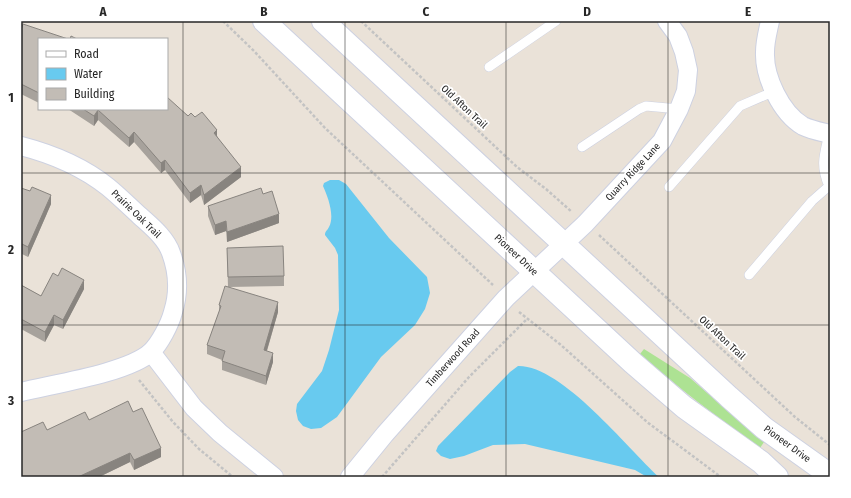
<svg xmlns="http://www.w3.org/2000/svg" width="851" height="498" viewBox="0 0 851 498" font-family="'Fira Sans Condensed',sans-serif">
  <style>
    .green { fill: #ade293 }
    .water { fill: #68caef }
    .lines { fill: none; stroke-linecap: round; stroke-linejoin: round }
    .lane-casing { stroke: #cdd1e1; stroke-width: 10 }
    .street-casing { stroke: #cdd1e1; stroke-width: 20 }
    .secondary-casing { stroke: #cdd1e1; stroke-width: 24 }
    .path { stroke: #c3c3c3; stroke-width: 2.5; stroke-dasharray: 3 2; stroke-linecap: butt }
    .lane { stroke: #fff; stroke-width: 9 }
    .street { stroke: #fff; stroke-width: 18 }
    .secondary { stroke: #fff; stroke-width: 22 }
    .wall { fill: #a7a29c }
    .shaded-wall { fill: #88847f }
    .building { fill: #c2bcb5; stroke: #88847f }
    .grid { fill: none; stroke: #272727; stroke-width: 1; stroke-opacity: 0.55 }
    .labels { text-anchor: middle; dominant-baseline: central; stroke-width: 3.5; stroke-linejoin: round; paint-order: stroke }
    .street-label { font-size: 10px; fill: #272727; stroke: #fff }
    .neatline { fill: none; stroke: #272727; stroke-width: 1.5 }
    .grid-label { font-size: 13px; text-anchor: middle; font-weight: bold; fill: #272727 }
  </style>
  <rect width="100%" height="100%" fill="#eae2d8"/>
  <path class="green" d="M644,349l46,29 74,64 -4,6c-42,-30 -82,-60 -120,-94z"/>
  <g class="water">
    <path d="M330,180h9l7,4 43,54 38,39 3,16 -5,16 -10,16 -34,32 -44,60 -16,11 -10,1 -8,-3 -5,-6 -2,-9 1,-7 25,-33 7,-21 10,-40 -1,-55 -3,-7 -10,-13c0,-4 2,-4 4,-8 6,-11 -1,-30 -6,-41l1,-3z"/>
    <path d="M518,366c44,-1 109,82 141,111h-12l-12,-7 -110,-26 -32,1 -29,11 -14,3 -9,-3 -5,-5 2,-5 72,-74z"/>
  </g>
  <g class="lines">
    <g class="lane-casing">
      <g id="lane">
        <polyline points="489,67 556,21"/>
        <polyline points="582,147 639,109 646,106 679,109"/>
        <polyline points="669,187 740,106 775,91"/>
        <path d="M749,275l63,-74 17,-15c-9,-20 -5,-31 0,-52"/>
      </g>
    </g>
    <g class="street-casing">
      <g id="street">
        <path d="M770,21c-2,10 -5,20 -5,31 -1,25 16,61 38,74 8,4 19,6 27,8"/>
        <path d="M21,146c31,8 62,21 87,41 11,9 21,19 32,29 11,10 26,22 31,37 7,19 8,40 2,59 -3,12 -13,31 -22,40 -23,21 -98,32 -130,40"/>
        <polyline points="151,352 194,408 220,433 274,477"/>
        <polyline points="350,477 385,434 506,298 585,224 662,141 679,109 686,91 688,70 684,52 678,36 667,21"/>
      </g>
    </g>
    <g class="secondary-casing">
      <g id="secondary">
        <polyline points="264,21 633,363 684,407 761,462 777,477"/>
        <polyline points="323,21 729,397 764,428 830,475"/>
      </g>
    </g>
    <g class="path">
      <polyline points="223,21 254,51 325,128 493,285"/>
      <polyline points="361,21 517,167 546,189 572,212"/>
      <polyline points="599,235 795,417 830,445"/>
      <polyline points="519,312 561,345 647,422 721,477"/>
      <polyline points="139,380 173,422 199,449 233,477"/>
      <polyline points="382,477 469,377 527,319"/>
    </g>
    <use href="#lane" class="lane"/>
    <use href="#street" class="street"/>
    <use href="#secondary" class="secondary"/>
  </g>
  <g class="wall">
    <polygon points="21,30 39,39 39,103 21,94"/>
    <polygon points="68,109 167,109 195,117 217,136 241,177 204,205 201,195 190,203 165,170 161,173 134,142 129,147 98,120 94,126"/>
    <polygon points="21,188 51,204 28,257 22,254"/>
    <polygon points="263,194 279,223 227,242 226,231 215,235 208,216 208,206"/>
    <polygon points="227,248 284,276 284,286 228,287"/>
    <polygon points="21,285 41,296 84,289 63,329 54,325 45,342 21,329"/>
    <polygon points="219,305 278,312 267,351 273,362 266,385 222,370 222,360 207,354 207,345 219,312"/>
    <polygon points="133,412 161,457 134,470 130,462 99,477 21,477 47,430 89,420"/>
  </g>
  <g class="shaded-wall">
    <polygon points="98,110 98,120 94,126 94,116"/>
    <polygon points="217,130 217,140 214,133"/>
    <polygon points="134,132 134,142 129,147 129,138"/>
    <polygon points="165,160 165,170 161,173 161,163"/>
    <polygon points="241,167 241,177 204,205 204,195"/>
    <polygon points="201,185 201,195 190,203 190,193"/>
    <polygon points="51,195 51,204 28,257 28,247"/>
    <polygon points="279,214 279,223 227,242 227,232"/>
    <polygon points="226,221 226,231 215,235 215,225"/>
    <polygon points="22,244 22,254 21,257 21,247"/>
    <polygon points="84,280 84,289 63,329 63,320"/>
    <polygon points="278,302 278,312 264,360 264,350"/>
    <polygon points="54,315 54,325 45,342 45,332"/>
    <polygon points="273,353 273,362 266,385 266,376"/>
    <polygon points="161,448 161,457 134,470 134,460"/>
    <polygon points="130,453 130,462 99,477 78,477"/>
  </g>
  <g class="building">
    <polygon points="23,24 68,39 39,39 39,93 21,84 21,30"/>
    <polygon points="71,36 77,39 70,39"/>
    <polygon points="167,97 188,116 191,113 195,117 202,112 217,130 214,133 241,167 204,195 201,185 190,193 165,160 161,163 134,132 129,138 98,110 94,116 83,109 167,109"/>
    <polygon points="32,187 51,195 28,247 22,244 21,247 21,188 30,191"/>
    <polygon points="261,188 263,194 272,191 279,214 227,232 226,221 215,225 208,206"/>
    <polygon points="283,246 284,276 228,277 227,248"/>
    <polygon points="62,268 84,280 63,320 54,315 45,332 21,319 21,285 41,296 53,273 58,276"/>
    <polygon points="225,286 278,302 264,350 273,353 266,376 222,361 225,351 207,345 221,306 219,305"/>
    <polygon points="128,401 133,412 142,408 161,448 134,460 130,453 78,477 21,477 21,432 43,422 47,430 85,412 89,420"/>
  </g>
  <path class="grid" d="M183,21v456M345,21v456M506,21v456M668,21v456M21,173h809M21,325h809"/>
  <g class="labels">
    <g class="street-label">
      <text transform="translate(464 107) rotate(43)">Old Afton Trail</text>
      <text transform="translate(633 172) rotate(-47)">Quarry Ridge Lane</text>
      <text transform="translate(136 214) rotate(44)">Prairie Oak Trail</text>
      <text transform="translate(516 255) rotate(43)">Pioneer Drive</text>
      <text transform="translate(722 338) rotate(43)">Old Afton Trail</text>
      <text transform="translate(453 358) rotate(-48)">Timberwood Road</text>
      <text transform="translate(787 444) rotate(36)">Pioneer Drive</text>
    </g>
  </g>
  <rect width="851" height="498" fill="none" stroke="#ffffff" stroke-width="44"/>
  <rect x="38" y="38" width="130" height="72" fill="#ffffff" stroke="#a9a9a9"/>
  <rect x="46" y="51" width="20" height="6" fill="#ffffff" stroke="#a9a9a9"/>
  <text x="74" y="58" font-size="12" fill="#272727">Road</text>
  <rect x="46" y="68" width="20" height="12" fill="#68caef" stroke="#a9a9a9"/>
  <text x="74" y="78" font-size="12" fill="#272727">Water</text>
  <rect x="46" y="88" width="20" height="12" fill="#c2bcb5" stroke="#a9a9a9"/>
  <text x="74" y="98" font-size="12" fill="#272727">Building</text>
  <rect x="22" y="22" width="807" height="454" class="neatline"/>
  <g class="grid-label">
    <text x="103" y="16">A</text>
    <text x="264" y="16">B</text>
    <text x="426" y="16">C</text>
    <text x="587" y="16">D</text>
    <text x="748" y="16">E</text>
    <text x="11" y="102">1</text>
    <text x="11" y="254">2</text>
    <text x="11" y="405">3</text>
  </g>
</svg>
